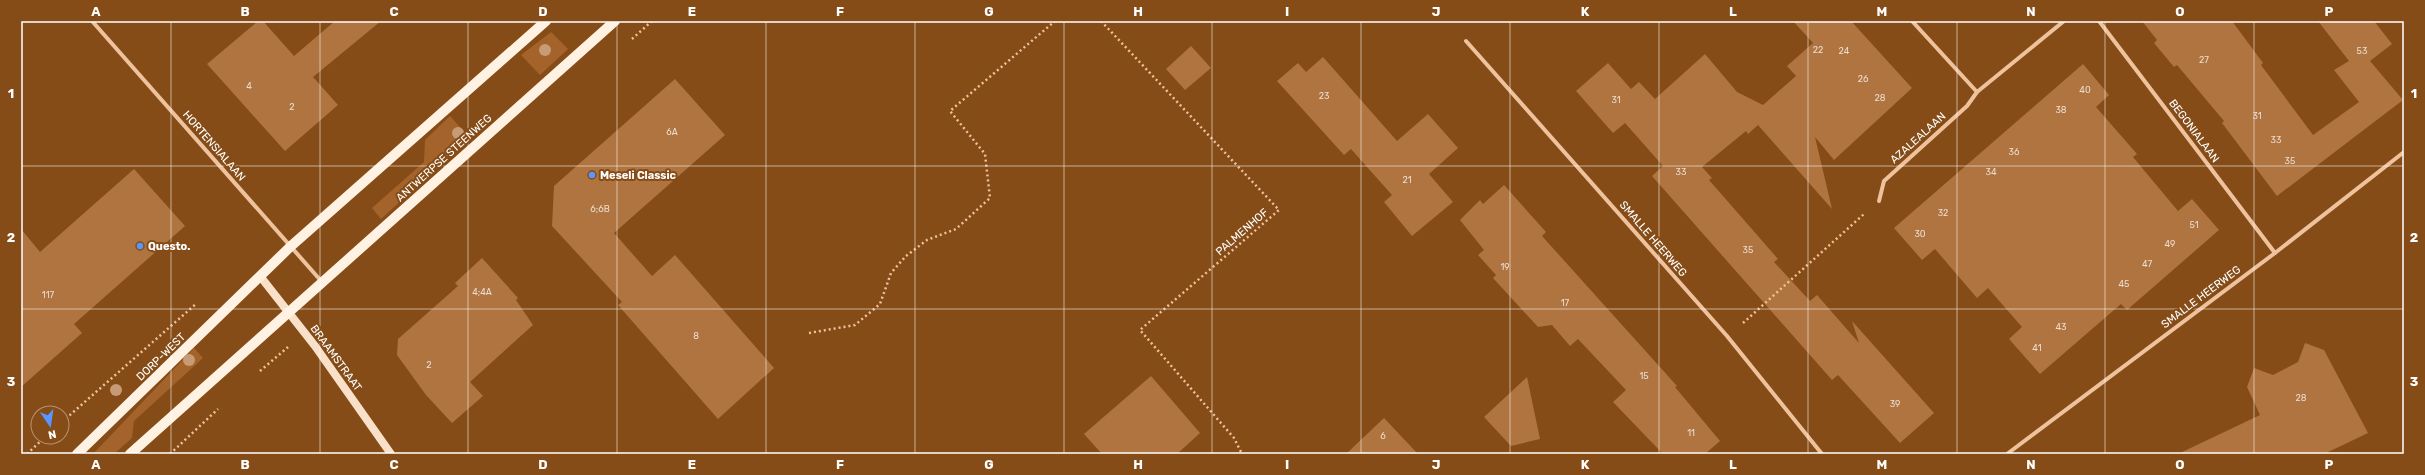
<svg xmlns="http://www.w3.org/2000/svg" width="2425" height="475" viewBox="0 0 2425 475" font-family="Rubik,sans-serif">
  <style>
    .green { fill: #a4632a }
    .building { fill: #af743f }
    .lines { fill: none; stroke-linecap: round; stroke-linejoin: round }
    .path { stroke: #edc29d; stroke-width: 2.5; stroke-dasharray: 2 3; stroke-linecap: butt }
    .street { stroke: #edc29d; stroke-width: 4 }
    .secondary { stroke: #f9e1c9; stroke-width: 8 }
    .primary { stroke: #fff2e3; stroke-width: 10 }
    .tree { fill: #c69b75 }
    .grid { fill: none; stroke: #fff; stroke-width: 1; stroke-opacity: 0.55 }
    .poi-dot { fill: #5996ff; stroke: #864c17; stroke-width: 1.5 }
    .labels { text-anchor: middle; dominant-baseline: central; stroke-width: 4; stroke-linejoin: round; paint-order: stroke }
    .number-label { font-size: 9px; fill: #ebdccf }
    .street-label { font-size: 11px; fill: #fff; stroke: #864c17 }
    .poi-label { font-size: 11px; font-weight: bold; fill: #fff; stroke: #864c17; text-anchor: start }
    .neatline { fill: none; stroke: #fff; stroke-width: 1.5 }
    .grid-label { font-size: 13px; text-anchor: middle; font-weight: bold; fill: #fff }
  </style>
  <rect width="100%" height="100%" fill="#864c17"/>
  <g class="green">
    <polygon points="551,32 568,49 540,75 521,55"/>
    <polygon points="450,116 470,138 381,219 372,208 424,162 425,140"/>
    <polygon points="194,348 203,358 134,421 132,438 114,454 94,453"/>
  </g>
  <g class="building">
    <polygon points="258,21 263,21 294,56 335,21 381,21 313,77 338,105 285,151 207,64"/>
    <polygon points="1793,21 1851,21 1912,88 1834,160 1815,137 1832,209 1758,125 1748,134 1746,131 1702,167 1712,178 1709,180 1778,259 1774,262 1810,301 1817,295 1859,343 1852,321 1934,413 1900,443 1838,375 1832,380 1652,176 1663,166 1625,123 1613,133 1576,91 1608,63 1631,89 1639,82 1655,99 1705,54 1737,92 1763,105 1796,76 1787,66 1813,43"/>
    <polygon points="2142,21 2232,21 2263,63 2261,65 2313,135 2359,102 2334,70 2349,61 2318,21 2374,21 2392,44 2370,61 2403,100 2277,196 2222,123 2224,121 2177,65 2174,67 2154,43 2157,40"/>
    <polygon points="1191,46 1211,68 1185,90 1166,69"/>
    <polygon points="1323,57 1397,141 1428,114 1458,148 1429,174 1453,202 1412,236 1384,202 1392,195 1351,149 1344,155 1277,81 1298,63 1306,72"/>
    <polygon points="2083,64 2109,95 2096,107 2137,154 2133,157 2178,211 2192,199 2219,230 2127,310 2121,304 2040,374 2009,339 2022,327 1988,288 1977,298 1935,249 1922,260 1894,228"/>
    <polygon points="675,79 725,135 614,233 652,276 675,255 774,368 718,419 618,305 622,302 552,226 554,186"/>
    <polygon points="134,169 185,226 74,324 82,333 21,387 21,229 40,252"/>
    <polygon points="1504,185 1546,232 1542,236 1677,386 1675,387 1720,441 1705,454 1663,454 1613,402 1626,390 1578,339 1570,346 1552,325 1538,327 1493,278 1496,275 1478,255 1484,250 1460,220 1480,200 1483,204"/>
    <polygon points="482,258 518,298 516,300 533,325 470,382 483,396 452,423 426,395 397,355 398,339 458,286 455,283"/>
    <polygon points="2305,343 2324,350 2368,433 2324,454 2178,454 2260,415 2247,387 2254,368 2273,375 2298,362"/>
    <polygon points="1151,376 1200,433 1177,454 1102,454 1084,434"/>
    <polygon points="1527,377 1540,439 1511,446 1484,417"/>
    <polygon points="1384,418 1418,454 1346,454"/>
  </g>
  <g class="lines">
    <g class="path">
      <polyline points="1101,21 1279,210 1140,330 1234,438 1242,454"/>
      <polyline points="632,39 652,21"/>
      <polyline points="1743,323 1864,214"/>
      <polyline points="809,333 855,325 880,304 891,273 906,256 927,240 956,229 990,198 985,154 950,111 1055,21"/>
      <polyline points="260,371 288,347"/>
      <polyline points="62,422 197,303"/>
      <polyline points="27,454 45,437"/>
      <polyline points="170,454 218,409"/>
    </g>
    <g class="street">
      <polyline points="92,21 322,282"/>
      <polyline points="1912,21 1977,92 2064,21"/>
      <polyline points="2099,21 2275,253"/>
      <polyline points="1466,41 1727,336 1822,454"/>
      <polyline points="1879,201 1884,181 1967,106 1977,92"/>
      <polyline points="2007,454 2275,253 2404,152"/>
    </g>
    <polyline class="secondary" points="260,276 315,346 391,454"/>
    <g class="primary">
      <polyline points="77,454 290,247 546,21"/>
      <polyline points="130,454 615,21"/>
    </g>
  </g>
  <g class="tree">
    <circle cx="545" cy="50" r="6"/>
    <circle cx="458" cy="133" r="6"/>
    <circle cx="189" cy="360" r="6"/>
    <circle cx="116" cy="390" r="6"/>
  </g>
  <path class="grid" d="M171,21v433M320,21v433M468,21v433M617,21v433M766,21v433M915,21v433M1064,21v433M1212,21v433M1361,21v433M1510,21v433M1659,21v433M1808,21v433M1957,21v433M2105,21v433M2254,21v433M21,166h2383M21,309h2383"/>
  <g class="poi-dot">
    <circle cx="592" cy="175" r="4"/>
    <circle cx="140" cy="246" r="4"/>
  </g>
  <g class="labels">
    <g class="number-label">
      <text x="1818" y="50">22</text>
      <text x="1844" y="51">24</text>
      <text x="2362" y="51">53</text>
      <text x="2204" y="60">27</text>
      <text x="1863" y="79">26</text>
      <text x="249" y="86">4</text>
      <text x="2085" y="90">40</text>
      <text x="1324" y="96">23</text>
      <text x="1880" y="98">28</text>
      <text x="1616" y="100">31</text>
      <text x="292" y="107">2</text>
      <text x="2061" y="110">38</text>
      <text x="2257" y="116">31</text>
      <text x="672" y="132">6A</text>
      <text x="2276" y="140">33</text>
      <text x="2014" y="152">36</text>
      <text x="2290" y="161">35</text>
      <text x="1681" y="172">33</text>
      <text x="1991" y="172">34</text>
      <text x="1407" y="180">21</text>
      <text x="600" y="209">6;6B</text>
      <text x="1943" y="213">32</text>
      <text x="2194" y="225">51</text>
      <text x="1920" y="234">30</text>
      <text x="2170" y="244">49</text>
      <text x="1748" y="250">35</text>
      <text x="2147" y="264">47</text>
      <text x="1505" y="267">19</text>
      <text x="2124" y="284">45</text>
      <text x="482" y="292">4;4A</text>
      <text x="48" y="295">117</text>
      <text x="1565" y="303">17</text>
      <text x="2061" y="327">43</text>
      <text x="696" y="336">8</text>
      <text x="2037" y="348">41</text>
      <text x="429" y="365">2</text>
      <text x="1644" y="376">15</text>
      <text x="2301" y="398">28</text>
      <text x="1895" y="404">39</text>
      <text x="1691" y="433">11</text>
      <text x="1383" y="436">6</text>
    </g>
    <g class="street-label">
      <text transform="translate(2194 131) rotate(53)">BEGONIALAAN</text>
      <text transform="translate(1918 138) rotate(-42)">AZALEALAAN</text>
      <text transform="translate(214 146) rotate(49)">HORTENSIALAAN</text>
      <text transform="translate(444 158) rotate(-42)">ANTWERPSE STEENWEG</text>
      <text transform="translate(1242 232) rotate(-41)">PALMENHOF</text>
      <text transform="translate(1653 239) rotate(49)">SMALLE HEERWEG</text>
      <text transform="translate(2201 297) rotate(-37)">SMALLE HEERWEG</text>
      <text transform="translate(161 357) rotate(-44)">DORP-WEST</text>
      <text transform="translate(336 358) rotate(54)">BRAAMSTRAAT</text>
    </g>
    <g class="poi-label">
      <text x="600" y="175">Meseli Classic</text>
      <text x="148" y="246">Questo.</text>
    </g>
  </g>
  <rect width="2425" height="475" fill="none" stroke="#864c17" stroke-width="44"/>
  <g transform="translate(50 425) rotate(167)"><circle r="19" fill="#864c17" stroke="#b69474"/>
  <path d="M0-3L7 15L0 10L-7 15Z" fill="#5996ff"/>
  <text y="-6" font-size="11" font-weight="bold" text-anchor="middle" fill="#ffffff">N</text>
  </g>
  <rect x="22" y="22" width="2381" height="431" class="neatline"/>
  <g class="grid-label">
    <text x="96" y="16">A</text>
    <text x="245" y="16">B</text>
    <text x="394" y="16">C</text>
    <text x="543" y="16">D</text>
    <text x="692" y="16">E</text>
    <text x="840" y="16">F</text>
    <text x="989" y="16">G</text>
    <text x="1138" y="16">H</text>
    <text x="1287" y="16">I</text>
    <text x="1436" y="16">J</text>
    <text x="1585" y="16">K</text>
    <text x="1733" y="16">L</text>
    <text x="1882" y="16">M</text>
    <text x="2031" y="16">N</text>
    <text x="2180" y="16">O</text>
    <text x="2329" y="16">P</text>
    <text x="11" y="98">1</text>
    <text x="2414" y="98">1</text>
    <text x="11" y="242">2</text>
    <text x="2414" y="242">2</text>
    <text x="11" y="386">3</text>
    <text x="2414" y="386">3</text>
    <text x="96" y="469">A</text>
    <text x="245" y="469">B</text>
    <text x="394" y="469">C</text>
    <text x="543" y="469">D</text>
    <text x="692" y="469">E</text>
    <text x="840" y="469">F</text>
    <text x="989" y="469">G</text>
    <text x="1138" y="469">H</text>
    <text x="1287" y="469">I</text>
    <text x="1436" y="469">J</text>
    <text x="1585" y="469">K</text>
    <text x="1733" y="469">L</text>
    <text x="1882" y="469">M</text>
    <text x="2031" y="469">N</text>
    <text x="2180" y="469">O</text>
    <text x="2329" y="469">P</text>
  </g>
</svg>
